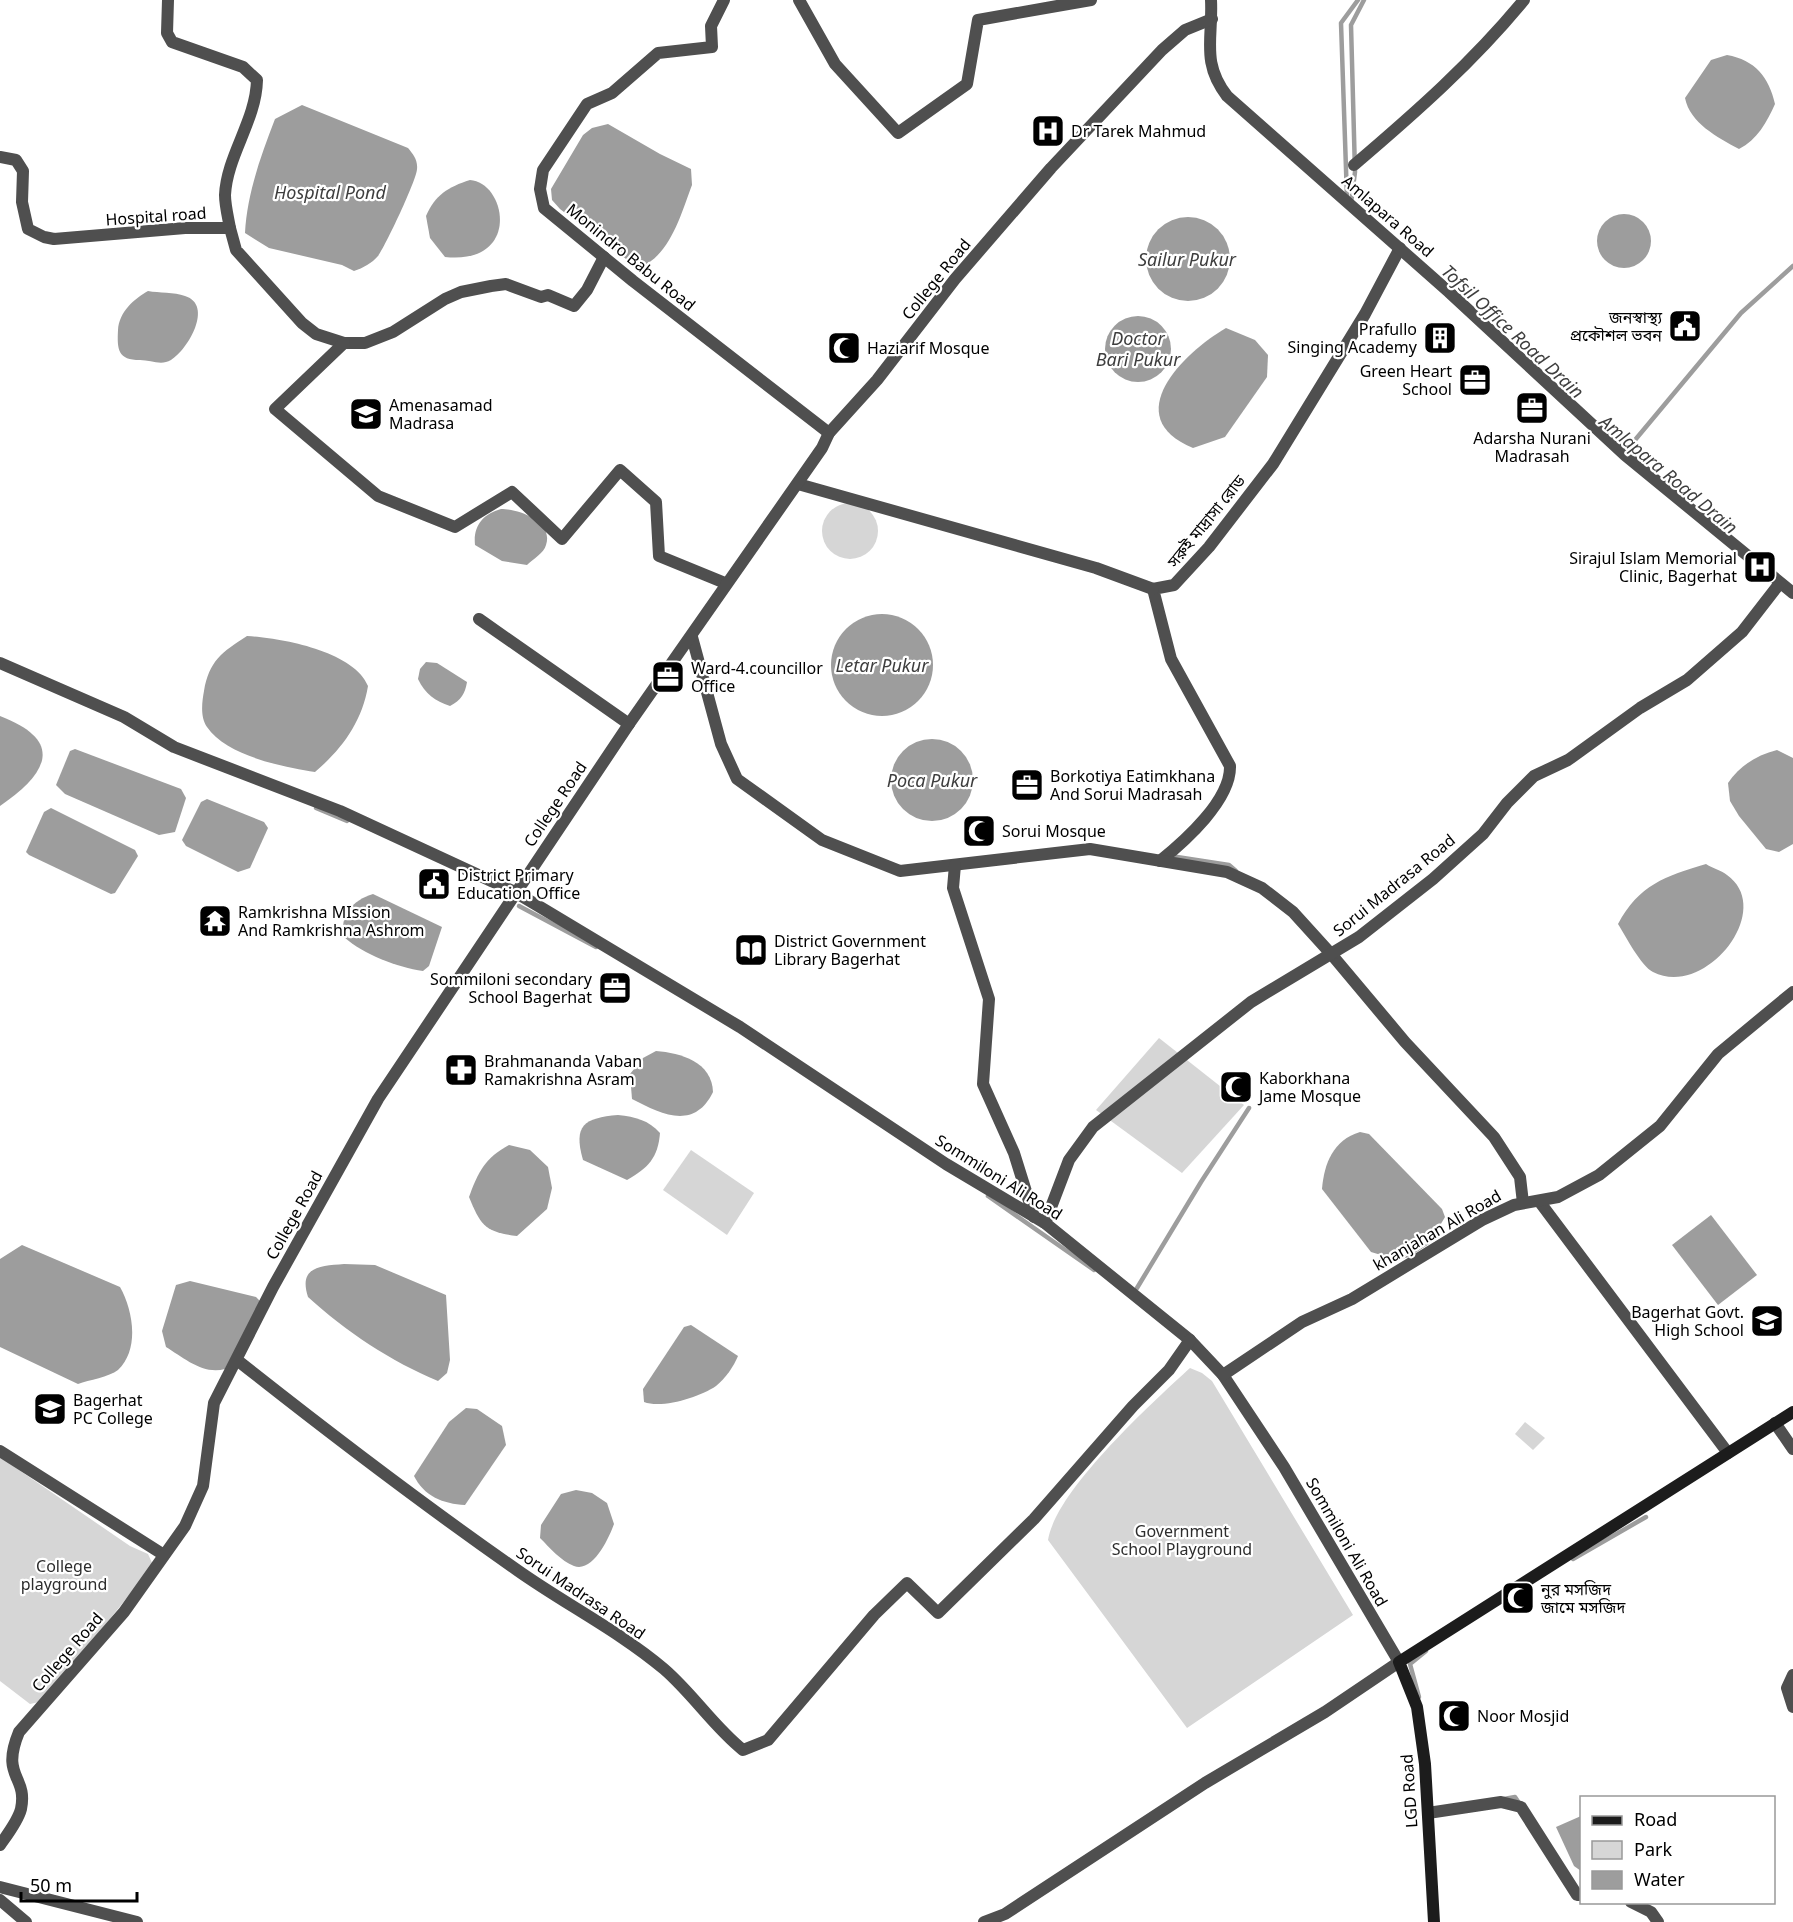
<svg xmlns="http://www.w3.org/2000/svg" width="1793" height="1922" viewBox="0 0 1793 1922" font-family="'Noto Sans','Noto Sans Bengali',sans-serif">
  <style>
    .green { fill: #d6d6d6 }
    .water { fill: #9d9d9d }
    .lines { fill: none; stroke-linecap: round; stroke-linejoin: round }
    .stream { stroke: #9d9d9d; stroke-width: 4.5 }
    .minor { stroke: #4f4f4f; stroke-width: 12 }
    .tertiary { stroke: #4f4f4f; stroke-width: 12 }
    .secondary { stroke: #1c1c1c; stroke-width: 12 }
    .labels { text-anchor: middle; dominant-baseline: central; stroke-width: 4.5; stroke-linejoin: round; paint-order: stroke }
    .poi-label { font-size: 16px; fill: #000; stroke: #fff; text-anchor: start }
    .street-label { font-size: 16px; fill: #000; stroke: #fff }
    .park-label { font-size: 16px; fill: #2d2d2d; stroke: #fff }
    .water-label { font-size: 18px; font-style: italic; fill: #3e3e3e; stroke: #fff }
  </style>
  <rect width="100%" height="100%" fill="#fff"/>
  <g class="green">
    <circle cx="850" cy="531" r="28"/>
    <polygon points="1159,1038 1244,1105 1182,1173 1096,1110"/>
    <polygon points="691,1150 754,1193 727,1235 663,1190"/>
    <path d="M1190,1368l12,5 10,8 141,234 -166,113 -139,-188c8,-50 104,-137 142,-172z"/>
    <polygon points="1525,1422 1545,1438 1533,1450 1515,1434"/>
    <polygon points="0,1457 130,1546 148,1554 153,1565 53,1690 39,1702 30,1704 0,1681"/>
  </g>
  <g class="water">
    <path d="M1727,55c28,5 42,22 48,49 -8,18 -18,36 -36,45 -22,-12 -49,-26 -54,-51l26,-38z"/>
    <path d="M302,105l106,43c5,6 10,12 9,21 0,10 -32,78 -39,87 -6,7 -15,12 -24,15l-12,-6 -73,-17 -24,-15c2,-39 16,-78 30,-114z"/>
    <path d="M608,124l52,30 31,15 1,16c-11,29 -22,72 -54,83l-78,-59 -8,-9 -1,-11 32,-54 9,-7z"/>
    <path d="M470,180c36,2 52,85 -25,77l-15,-19 -4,-22c9,-21 22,-29 44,-36z"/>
    <circle cx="1624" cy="241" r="27"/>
    <circle cx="1188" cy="259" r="42"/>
    <path d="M148,291c11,2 26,1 37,5 29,9 3,54 -14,64 -10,6 -20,0 -31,0 -22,0 -23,-10 -22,-30 1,-18 16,-31 30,-39z"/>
    <circle cx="1138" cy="349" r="33"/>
    <path d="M1226,328l29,12 13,15 -1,22 -42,60 -32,11c-75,-31 -10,-95 33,-120z"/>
    <path d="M501,509c17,0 53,12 45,36 -2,8 -13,14 -19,20l-25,-4 -27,-16c-2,-19 8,-31 26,-36z"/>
    <circle cx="882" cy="665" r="51"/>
    <path d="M247,636c34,2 107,15 121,50 -6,36 -26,63 -53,86 -32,-5 -88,-16 -108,-45 -7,-10 -5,-25 -3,-36 5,-30 18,-39 43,-55z"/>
    <path d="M426,662l11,1 30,19c-2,12 -6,18 -17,24 -15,-5 -25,-12 -32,-27l2,-10z"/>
    <path d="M0,716c65,25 48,57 0,90z"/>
    <circle cx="932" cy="780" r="41"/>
    <polygon points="75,749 181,789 186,798 175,832 159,835 65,794 56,785 70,751"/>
    <path d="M1777,750l16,8v86l-14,8 -13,-3 -27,-33 -9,-15 -2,-18c11,-17 29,-28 49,-33z"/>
    <polygon points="207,799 264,822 268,828 250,868 238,872 186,846 182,840 201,802"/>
    <polygon points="51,808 135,850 138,856 115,893 111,894 29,855 26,852 44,812"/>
    <path d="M1706,864c6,4 15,6 21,11 49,35 -22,124 -74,97 -12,-6 -28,-37 -35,-48 21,-39 47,-48 88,-60z"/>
    <path d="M373,894l69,33 -13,39 -6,5c-26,-4 -59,-16 -79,-34 -5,-22 9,-37 29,-43z"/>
    <path d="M656,1051c25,2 56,11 57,41 -19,39 -52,22 -81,7l-2,-25 13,-16z"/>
    <path d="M618,1115c18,2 30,5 42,18 -2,25 -12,35 -33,47l-44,-20c-10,-35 1,-42 35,-45z"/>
    <path d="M1360,1132l9,2 73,75 3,8 -16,27 -20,13 -11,3 -27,-8 -49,-63c2,-25 11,-49 38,-57z"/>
    <path d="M509,1145l21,5 18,17 4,21 -5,21 -30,27c-32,-4 -36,-10 -48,-39 9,-25 16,-39 40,-52z"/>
    <polygon points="1711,1215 1757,1275 1718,1305 1672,1245"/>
    <path d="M22,1245l98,42c13,23 20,62 -2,83 -9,7 -29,10 -40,14l-78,-37v-88z"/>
    <path d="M344,1264l31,1 71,30 4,65 -3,13 -9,8c-46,-19 -93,-50 -130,-84 -10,-31 13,-31 36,-33z"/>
    <path d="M190,1281l66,16 5,5 -36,67c-22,6 -41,-11 -59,-22l-4,-16 14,-46z"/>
    <path d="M691,1325l47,31c-4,10 -13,23 -22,30 -16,11 -54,23 -72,16l-1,-13 41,-62z"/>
    <path d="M466,1408l11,1 25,17 4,19 -41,60c-22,-1 -41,-9 -51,-29l35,-54z"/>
    <path d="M576,1490l16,3 15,10 7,21c-5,14 -21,49 -40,42 -13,-5 -24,-18 -34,-28l1,-13 20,-31z"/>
    <polygon points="1581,1816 1581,1871 1574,1866 1556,1827"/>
  </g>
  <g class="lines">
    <g class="stream">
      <polyline points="1347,198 1341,23 1358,0"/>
      <polyline points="1351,203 1355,172 1351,25 1364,0"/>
      <polyline points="1625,452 1741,313 1793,266"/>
      <polyline points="316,808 347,821"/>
      <polyline points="1177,857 1229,865 1236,871"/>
      <polyline points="519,906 596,947"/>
      <polyline points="988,1196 1094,1270"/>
      <polyline points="1137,1288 1201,1182 1249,1108"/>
      <polyline points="1573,1559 1646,1517"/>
      <polyline points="1419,1697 1410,1664 1426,1651"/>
      <polyline points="1504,1799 1515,1797 1519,1803"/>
    </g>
    <g class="minor">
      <polyline points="724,0 711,26 712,47 658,53 612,93 587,104 543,170 540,189 544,208 633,281 829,433"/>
      <path d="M1354,165c61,-52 119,-103 170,-165"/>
      <polyline points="230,228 236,250 302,323 316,334 344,343 365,343 393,332 445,299 461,292 491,286 506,284 541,297 548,295 574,306 587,290 604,257"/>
      <path d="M1160,861c25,-20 71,-61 70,-95l-59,-107 -18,-70 21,-4 35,-38 64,-83 92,-150 35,-66"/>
      <polyline points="1332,955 1405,1042 1494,1137 1520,1177 1523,1203"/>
      <polyline points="1775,1423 1793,1449"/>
      <polyline points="1793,1675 1787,1688 1793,1707"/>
    </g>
    <g class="tertiary">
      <polyline points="799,0 835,64 898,133 967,84 978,20 1091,0"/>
      <path d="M1211,0c2,39 -10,62 16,96l222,196 176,163 168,138"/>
      <path d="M0,157l16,3 7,11 -1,31 6,27 16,8 10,2 131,-11h45c-2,-11 -5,-23 -5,-33 2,-40 31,-74 32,-115l-14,-13 -71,-25 -5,-9 1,-33"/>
      <polyline points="344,343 275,409 378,496 455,527 512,492 562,539 620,470 656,502 659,556 725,583"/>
      <polyline points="798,484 1096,568 1153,589"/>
      <polyline points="479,619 629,724"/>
      <polyline points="692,637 721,744 737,779 822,840 900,871 1090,849 1227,872 1262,888 1293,912 1332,955"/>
      <polyline points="0,663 124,717 174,747 340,811 515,892 740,1027 946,1164 1045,1223 1190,1340 1223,1375 1284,1467 1399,1662 1325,1712 1205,1783 1005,1914 984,1922"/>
      <polyline points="955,865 953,888 989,999 983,1084 1014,1153 1034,1217"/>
      <polyline points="1539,1201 1728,1453"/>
      <polyline points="1045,1223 1069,1160 1093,1127 1251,1002 1359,937 1433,879 1483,834 1507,803 1534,776 1568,760 1640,708 1687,680 1742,632 1780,583"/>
      <path d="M237,1360c91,72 184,143 280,210 48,34 102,61 147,99 29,25 50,58 79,81l25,-10 106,-125 33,-32 31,30 96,-94 99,-113 36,-36 21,-30"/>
      <polyline points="1223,1375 1302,1322 1352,1299 1482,1220 1514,1205 1558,1197 1599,1175 1660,1126 1718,1054 1793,992"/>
      <polyline points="0,1451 164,1555"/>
      <polyline points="1428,1813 1501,1802 1521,1807 1577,1895 1582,1895"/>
      <path d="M0,1845c7,-10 18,-24 21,-36 7,-34 -21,-31 -2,-77l105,-120 61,-86 18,-40 11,-83 59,-116 105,-188 251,-375 193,-276 7,-15 48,-53 78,-101 96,-111 111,-118 23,-20 27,-11"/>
      <polyline points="0,1887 137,1922"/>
      <polyline points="0,1900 26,1922"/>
      <polyline points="1631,1902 1651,1912 1658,1922"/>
    </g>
    <polyline class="secondary" points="1434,1922 1425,1764 1417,1707 1399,1662 1793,1412"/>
  </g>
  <defs>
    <g id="hospital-square" transform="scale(1.725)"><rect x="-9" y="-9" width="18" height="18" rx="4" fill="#000" stroke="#fff"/><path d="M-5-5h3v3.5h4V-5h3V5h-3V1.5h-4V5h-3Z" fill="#fff"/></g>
    <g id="civic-square" transform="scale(1.725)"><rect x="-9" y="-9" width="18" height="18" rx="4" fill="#000" stroke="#fff"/><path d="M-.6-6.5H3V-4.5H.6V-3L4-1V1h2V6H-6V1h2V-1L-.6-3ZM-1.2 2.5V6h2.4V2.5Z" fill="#fff"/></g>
    <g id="building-square" transform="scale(1.725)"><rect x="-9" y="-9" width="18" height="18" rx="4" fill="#000" stroke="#fff"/><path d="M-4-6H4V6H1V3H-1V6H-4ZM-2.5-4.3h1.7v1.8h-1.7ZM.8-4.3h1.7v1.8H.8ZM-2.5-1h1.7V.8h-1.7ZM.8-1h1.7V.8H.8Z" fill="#fff"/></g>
    <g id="mosque-square" transform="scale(1.725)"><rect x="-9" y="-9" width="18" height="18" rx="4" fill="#000" stroke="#fff"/><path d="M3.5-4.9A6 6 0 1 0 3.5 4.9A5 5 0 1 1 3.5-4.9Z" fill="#fff"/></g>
    <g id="office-square" transform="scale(1.725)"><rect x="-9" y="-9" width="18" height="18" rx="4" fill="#000" stroke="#fff"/><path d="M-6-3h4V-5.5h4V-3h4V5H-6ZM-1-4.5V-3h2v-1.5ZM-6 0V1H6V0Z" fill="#fff"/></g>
    <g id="school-square" transform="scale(1.725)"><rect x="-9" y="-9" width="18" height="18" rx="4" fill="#000" stroke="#fff"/><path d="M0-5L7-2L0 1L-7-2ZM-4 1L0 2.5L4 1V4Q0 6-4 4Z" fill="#fff"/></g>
    <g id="temple-square" transform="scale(1.725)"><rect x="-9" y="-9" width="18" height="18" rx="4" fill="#000" stroke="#fff"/><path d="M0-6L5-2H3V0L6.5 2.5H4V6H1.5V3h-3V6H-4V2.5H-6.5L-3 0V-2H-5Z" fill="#fff"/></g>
    <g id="library-square" transform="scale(1.725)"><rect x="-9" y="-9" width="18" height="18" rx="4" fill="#000" stroke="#fff"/><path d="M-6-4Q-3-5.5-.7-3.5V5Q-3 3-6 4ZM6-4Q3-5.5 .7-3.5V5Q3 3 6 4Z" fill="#fff"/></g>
    <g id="pharmacy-square" transform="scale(1.725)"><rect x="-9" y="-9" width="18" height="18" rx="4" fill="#000" stroke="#fff"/><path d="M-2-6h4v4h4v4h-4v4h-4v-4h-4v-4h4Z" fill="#fff"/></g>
    <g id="university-square" transform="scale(1.725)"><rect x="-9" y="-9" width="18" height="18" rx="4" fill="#000" stroke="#fff"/><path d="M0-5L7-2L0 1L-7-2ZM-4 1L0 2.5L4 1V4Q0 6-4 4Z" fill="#fff"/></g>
  </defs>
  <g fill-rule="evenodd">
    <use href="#hospital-square" x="1048" y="131"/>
    <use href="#civic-square" x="1685" y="326"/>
    <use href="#building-square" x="1440" y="338"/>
    <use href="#mosque-square" x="844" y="348"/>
    <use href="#office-square" x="1475" y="380"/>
    <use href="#office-square" x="1532" y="408"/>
    <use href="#school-square" x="366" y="414"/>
    <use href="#hospital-square" x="1760" y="567"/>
    <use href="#office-square" x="668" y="677"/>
    <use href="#office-square" x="1027" y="785"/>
    <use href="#mosque-square" x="979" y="831"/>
    <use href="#civic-square" x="434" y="884"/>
    <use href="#temple-square" x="215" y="921"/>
    <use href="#library-square" x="751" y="950"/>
    <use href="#office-square" x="615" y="988"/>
    <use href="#pharmacy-square" x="461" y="1070"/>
    <use href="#mosque-square" x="1236" y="1087"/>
    <use href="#school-square" x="1767" y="1321"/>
    <use href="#university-square" x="50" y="1409"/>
    <use href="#mosque-square" x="1518" y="1598"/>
    <use href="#mosque-square" x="1454" y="1716"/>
  </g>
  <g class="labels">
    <g class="poi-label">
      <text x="1071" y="131">Dr Tarek Mahmud</text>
      <text x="1662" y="317" text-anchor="end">জনস্বাস্থ্য<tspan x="1662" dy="18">প্রকৌশল ভবন</tspan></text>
      <text x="1417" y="329" text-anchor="end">Prafullo<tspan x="1417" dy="18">Singing Academy</tspan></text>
      <text x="867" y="348">Haziarif Mosque</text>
      <text x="1452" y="371" text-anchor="end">Green Heart<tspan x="1452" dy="18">School</tspan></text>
      <text x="389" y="405">Amenasamad<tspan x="389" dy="18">Madrasa</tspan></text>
      <text x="1532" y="438" text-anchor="middle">Adarsha Nurani<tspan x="1532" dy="18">Madrasah</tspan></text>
      <text x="1737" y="558" text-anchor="end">Sirajul Islam Memorial<tspan x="1737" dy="18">Clinic, Bagerhat</tspan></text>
      <text x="691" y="668">Ward-4.councillor<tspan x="691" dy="18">Office</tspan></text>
      <text x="1050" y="776">Borkotiya Eatimkhana<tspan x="1050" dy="18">And Sorui Madrasah</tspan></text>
      <text x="1002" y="831">Sorui Mosque</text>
      <text x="457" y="875">District Primary<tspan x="457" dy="18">Education Office</tspan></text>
      <text x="238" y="912">Ramkrishna MIssion<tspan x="238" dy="18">And Ramkrishna Ashrom</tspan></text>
      <text x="774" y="941">District Government<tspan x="774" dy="18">Library Bagerhat</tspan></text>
      <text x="592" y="979" text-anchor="end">Sommiloni secondary<tspan x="592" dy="18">School Bagerhat</tspan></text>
      <text x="484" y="1061">Brahmananda Vaban<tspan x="484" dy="18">Ramakrishna Asram</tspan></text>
      <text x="1259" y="1078">Kaborkhana<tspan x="1259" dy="18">Jame Mosque</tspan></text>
      <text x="1744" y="1312" text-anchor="end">Bagerhat Govt.<tspan x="1744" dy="18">High School</tspan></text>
      <text x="73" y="1400">Bagerhat<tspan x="73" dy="18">PC College</tspan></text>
      <text x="1541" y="1589">নুর মসজিদ<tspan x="1541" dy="18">জামে মসজিদ</tspan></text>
      <text x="1477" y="1716">Noor Mosjid</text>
    </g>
    <g class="street-label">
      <text transform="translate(156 216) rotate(-4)">Hospital road</text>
      <text transform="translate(1388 216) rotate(41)">Amlapara Road</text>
      <text transform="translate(631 257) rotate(39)">Monindro Babu Road</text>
      <text transform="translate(936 279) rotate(-51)">College Road</text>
      <text transform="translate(1206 521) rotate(-51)">সরুই মাদ্রাসা রোড</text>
      <text transform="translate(555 804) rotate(-56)">College Road</text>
      <text transform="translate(1394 885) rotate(-39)">Sorui Madrasa Road</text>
      <text transform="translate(999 1177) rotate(32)">Sommiloni Ali Road</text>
      <text transform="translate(294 1215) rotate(-61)">College Road</text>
      <text transform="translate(1437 1230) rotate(-30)">khanjahan Ali Road</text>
      <text transform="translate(1347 1542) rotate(60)">Sommiloni Ali Road</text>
      <text transform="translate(581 1593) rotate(34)">Sorui Madrasa Road</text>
      <text transform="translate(67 1652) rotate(-49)">College Road</text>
      <text transform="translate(1409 1791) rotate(-94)">LGD Road</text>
    </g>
    <g class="park-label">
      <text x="1182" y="1531">Government<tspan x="1182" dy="18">School Playground</tspan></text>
      <text x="64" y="1566">College<tspan x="64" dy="18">playground</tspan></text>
    </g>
    <g class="water-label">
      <text x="330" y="192">Hospital Pond</text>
      <text x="1187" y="259">Sailur Pukur</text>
      <text transform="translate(1513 331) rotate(43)">Tofsil Office Road Drain</text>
      <text x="1138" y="338">Doctor<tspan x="1138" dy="21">Bari Pukur</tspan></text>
      <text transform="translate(1669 474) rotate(40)">Amlapara Road Drain</text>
      <text x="882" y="665">Letar Pukur</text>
      <text x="932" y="780">Poca Pukur</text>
    </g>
  </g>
  <rect x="1580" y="1796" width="195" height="108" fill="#ffffff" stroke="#999999" stroke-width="1.5"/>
  <rect x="1592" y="1816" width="30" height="9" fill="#1c1c1c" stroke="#999999" stroke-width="1.5"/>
  <text x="1634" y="1826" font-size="18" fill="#000000">Road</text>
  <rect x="1592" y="1841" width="30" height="18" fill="#d6d6d6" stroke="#999999" stroke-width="1.5"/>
  <text x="1634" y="1856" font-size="18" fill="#000000">Park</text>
  <rect x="1592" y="1871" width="30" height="18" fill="#9d9d9d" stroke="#999999" stroke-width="1.5"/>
  <text x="1634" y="1886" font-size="18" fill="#000000">Water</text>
  <path d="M21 1892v9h116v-9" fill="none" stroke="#000000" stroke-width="3"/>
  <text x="30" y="1892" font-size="18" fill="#000000" stroke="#ffffff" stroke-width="4.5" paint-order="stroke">50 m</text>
</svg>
